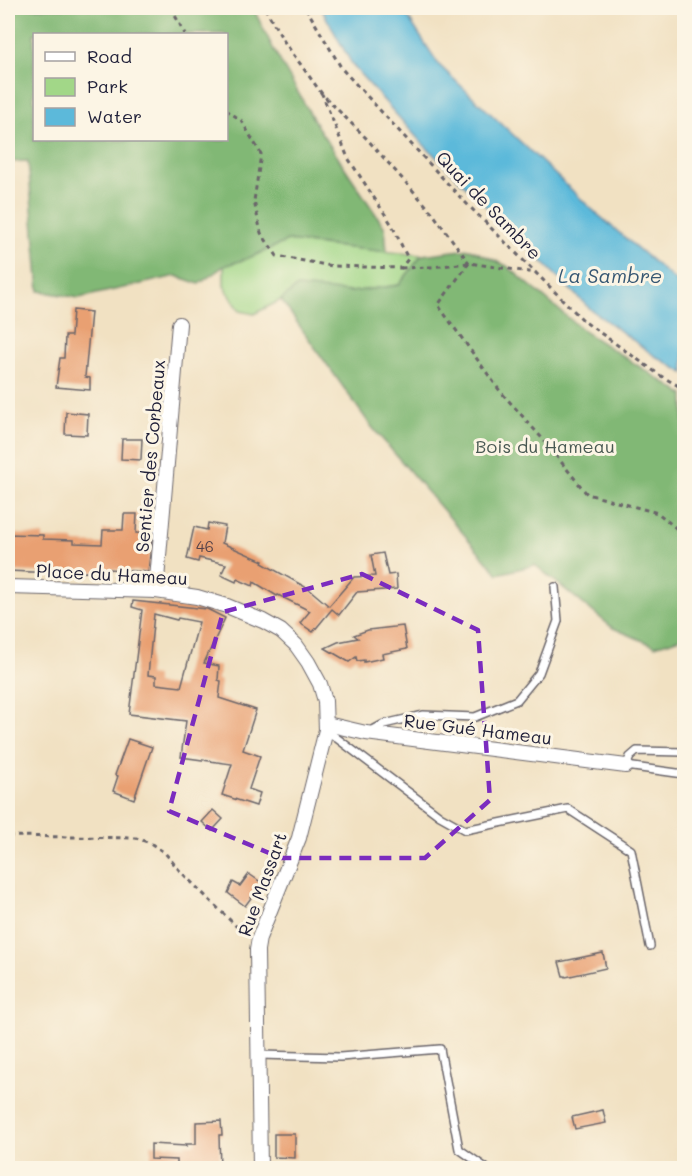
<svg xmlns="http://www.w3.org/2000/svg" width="692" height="1176" viewBox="0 0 692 1176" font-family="Mali,sans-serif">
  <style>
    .green { fill: #a2d788; stroke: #627c62; stroke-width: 1.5 }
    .forest { fill: #81b874; stroke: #526d58; stroke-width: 1.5; fill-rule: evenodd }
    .water { fill: #5cb9da; stroke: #3f6e8a; stroke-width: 1.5 }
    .building { fill: #e9a072; fill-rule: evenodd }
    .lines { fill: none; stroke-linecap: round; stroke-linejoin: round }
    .lane-casing { stroke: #6a656a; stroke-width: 10 }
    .street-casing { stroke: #6a656a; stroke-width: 16 }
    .path { stroke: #6a656a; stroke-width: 3; stroke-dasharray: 4.5 4.5; stroke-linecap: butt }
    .lane { stroke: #fff; stroke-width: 7 }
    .street { stroke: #fff; stroke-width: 14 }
    .marked { fill: none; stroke: #7b2cbf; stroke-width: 4.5; stroke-dasharray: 12 8; stroke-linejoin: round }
    .labels { text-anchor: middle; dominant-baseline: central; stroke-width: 6; stroke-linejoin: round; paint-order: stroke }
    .number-label { font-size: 15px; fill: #544249 }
    .street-label { font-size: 18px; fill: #22223b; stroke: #fcf5e5 }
    .park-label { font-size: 18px; fill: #485852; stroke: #fcf5e5 }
    .water-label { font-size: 20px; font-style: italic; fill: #365773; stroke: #fcf5e5 }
  </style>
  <rect width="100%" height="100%" fill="#fcf5e5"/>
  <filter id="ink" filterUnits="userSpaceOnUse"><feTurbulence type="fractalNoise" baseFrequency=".0167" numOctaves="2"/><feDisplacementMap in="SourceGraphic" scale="12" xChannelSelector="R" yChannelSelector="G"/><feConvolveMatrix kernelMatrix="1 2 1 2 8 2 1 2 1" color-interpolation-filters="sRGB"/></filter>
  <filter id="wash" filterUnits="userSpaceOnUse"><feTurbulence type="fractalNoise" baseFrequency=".008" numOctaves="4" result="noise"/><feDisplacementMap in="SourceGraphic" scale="24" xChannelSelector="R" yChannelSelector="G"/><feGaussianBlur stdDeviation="1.35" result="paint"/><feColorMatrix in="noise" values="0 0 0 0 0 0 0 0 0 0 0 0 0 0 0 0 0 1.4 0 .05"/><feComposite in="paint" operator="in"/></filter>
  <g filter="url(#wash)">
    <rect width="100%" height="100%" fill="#f1e1c2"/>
    <polygon class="green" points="288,241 329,246 422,255 399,285 351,292 297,288 281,300 254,314 240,311 224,286 224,266 246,259"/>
    <g class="forest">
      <path d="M8,8h245l22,44 44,77 66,99 2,24 -99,-11 -42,18 -22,7 -25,18 -23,-8 -97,22 -40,-7 -11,-130 -20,1zM34,34h192v106h-192z"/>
      <polygon points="470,249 507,266 585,332 684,395 684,519 677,522 684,559 684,637 655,646 613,628 535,565 498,574 371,426 281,300 297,287 351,292 399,285 422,255"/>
    </g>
    <polygon class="water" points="321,8 402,8 439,65 596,213 684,288 684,373 655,356 590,309 420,141 353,66"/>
    <g id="blocks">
      <g class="building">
        <polygon points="73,310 91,312 85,377 90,378 90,390 56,387 60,358 64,358 65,336 71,336"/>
        <polygon points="66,412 88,414 87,435 65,434"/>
        <polygon points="122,439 142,439 141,460 121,459"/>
        <polygon points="124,514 137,514 136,533 150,534 152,536 148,572 109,569 108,573 84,572 55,573 8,571 8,534 43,535 43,539 74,540 74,543 102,544 103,530 123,530"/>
        <polygon points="208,523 225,526 222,543 263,561 262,563 309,589 329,606 354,577 375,576 371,555 383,553 388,575 396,574 397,589 357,592 339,615 332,609 313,632 300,623 310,611 278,595 277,596 254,582 253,586 237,579 236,582 221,575 226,564 199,558 198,562 187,559 194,527 207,530"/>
        <path d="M133,601l74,8 18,9 -21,45 15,3 -1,14 3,1 -2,17 37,12 -13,40 17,6 -11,33 11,4 -4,13 -34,-11 10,-31 -51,-7 5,-36 -57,-7 13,-104 -10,-3zM154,614l23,6 1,-2 21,4 -18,65 -25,-3v-8l-8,-1z"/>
        <polygon points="403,626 407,649 382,654 383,658 364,662 364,660 357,661 356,657 349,662 325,648 338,642 358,638 354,635 368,630"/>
        <polygon points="128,739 152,747 134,799 113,791 118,776 115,775"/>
        <polygon points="213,810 223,819 212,831 202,822"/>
        <polygon points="249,874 262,883 245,906 228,893 233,882 240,886"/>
        <polygon points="603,953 606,968 566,977 565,976 563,976 559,962"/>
        <polygon points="603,1110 606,1123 575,1129 572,1117"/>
        <polygon points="221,1121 222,1135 219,1135 220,1168 177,1168 177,1160 151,1159 151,1144 186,1146 185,1144 196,1144 196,1122"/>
        <polygon points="274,1134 295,1134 295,1158 274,1157"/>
      </g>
    </g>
  </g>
  <g filter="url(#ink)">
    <use href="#blocks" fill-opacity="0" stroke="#6a656a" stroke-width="1.5"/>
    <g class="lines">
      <g class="lane-casing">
        <g id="lane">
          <polyline points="326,730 440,816 465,830 568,809 631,850 650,946"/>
          <polyline points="371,731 384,724 423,715 475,717 517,700 539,673 558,621 555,587"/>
          <polyline points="684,752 637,751 630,757 626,766 684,774"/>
          <polyline points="259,1055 340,1057 440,1049 459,1149 486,1168"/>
        </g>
      </g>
      <g class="street-casing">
        <g id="street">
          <polyline points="8,587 156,591 197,597 227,606 263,621 281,631 296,645 308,662 320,684 325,701 326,730 299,838 259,938 257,950 260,1168"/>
          <polyline points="156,591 179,324"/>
          <polyline points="327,724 366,733 626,766"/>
        </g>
      </g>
      <g class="path">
        <polyline points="171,8 185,34"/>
        <polyline points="265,8 283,40 322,94 367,139 431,211 469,263"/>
        <polyline points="306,8 342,69 460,197 585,322 661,376 684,389"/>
        <polyline points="8,22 16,8"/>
        <polyline points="226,110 241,120 261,154 254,201 261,233 277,256 332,266 401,268 408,259 392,225 348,158 322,94"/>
        <polyline points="469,263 438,305 500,391 541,437 587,494 658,513 684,535"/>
        <polyline points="401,268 431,267 469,263 536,273"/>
        <polyline points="8,836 136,838 150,843 165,853 180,871 237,927 247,932"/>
      </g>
      <use href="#lane" class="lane"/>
      <use href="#street" class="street"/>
    </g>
  </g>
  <path class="marked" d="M362,574l116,56 12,170 -65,58h-144l-112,-47 54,-199z"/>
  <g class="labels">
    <g class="number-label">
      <text x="205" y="546">46</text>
    </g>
    <g class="street-label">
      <text transform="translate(489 205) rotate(46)">Quai de Sambre</text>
      <text transform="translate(150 456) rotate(-85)">Sentier des Corbeaux</text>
      <text transform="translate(112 574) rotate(3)">Place du Hameau</text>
      <text transform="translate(478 729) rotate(7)">Rue Gué Hameau</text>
      <text transform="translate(262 884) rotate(-70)">Rue Massart</text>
    </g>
    <g class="park-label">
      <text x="545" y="446">Bois du Hameau</text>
    </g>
    <g class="water-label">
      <text x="610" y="275">La Sambre</text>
    </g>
  </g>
  <rect width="692" height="1176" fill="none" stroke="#fcf5e5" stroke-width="30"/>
  <rect x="33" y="33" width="195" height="108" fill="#fcf5e5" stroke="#a5a1a1" stroke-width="1.5"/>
  <rect x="45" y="52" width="30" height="9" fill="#ffffff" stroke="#a5a1a1" stroke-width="1.5"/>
  <text x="87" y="63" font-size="18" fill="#22223b">Road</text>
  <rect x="45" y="78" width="30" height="18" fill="#a2d788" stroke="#a5a1a1" stroke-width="1.5"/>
  <text x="87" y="93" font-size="18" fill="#22223b">Park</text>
  <rect x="45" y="108" width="30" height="18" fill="#5cb9da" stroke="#a5a1a1" stroke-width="1.5"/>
  <text x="87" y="123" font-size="18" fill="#22223b">Water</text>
</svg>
